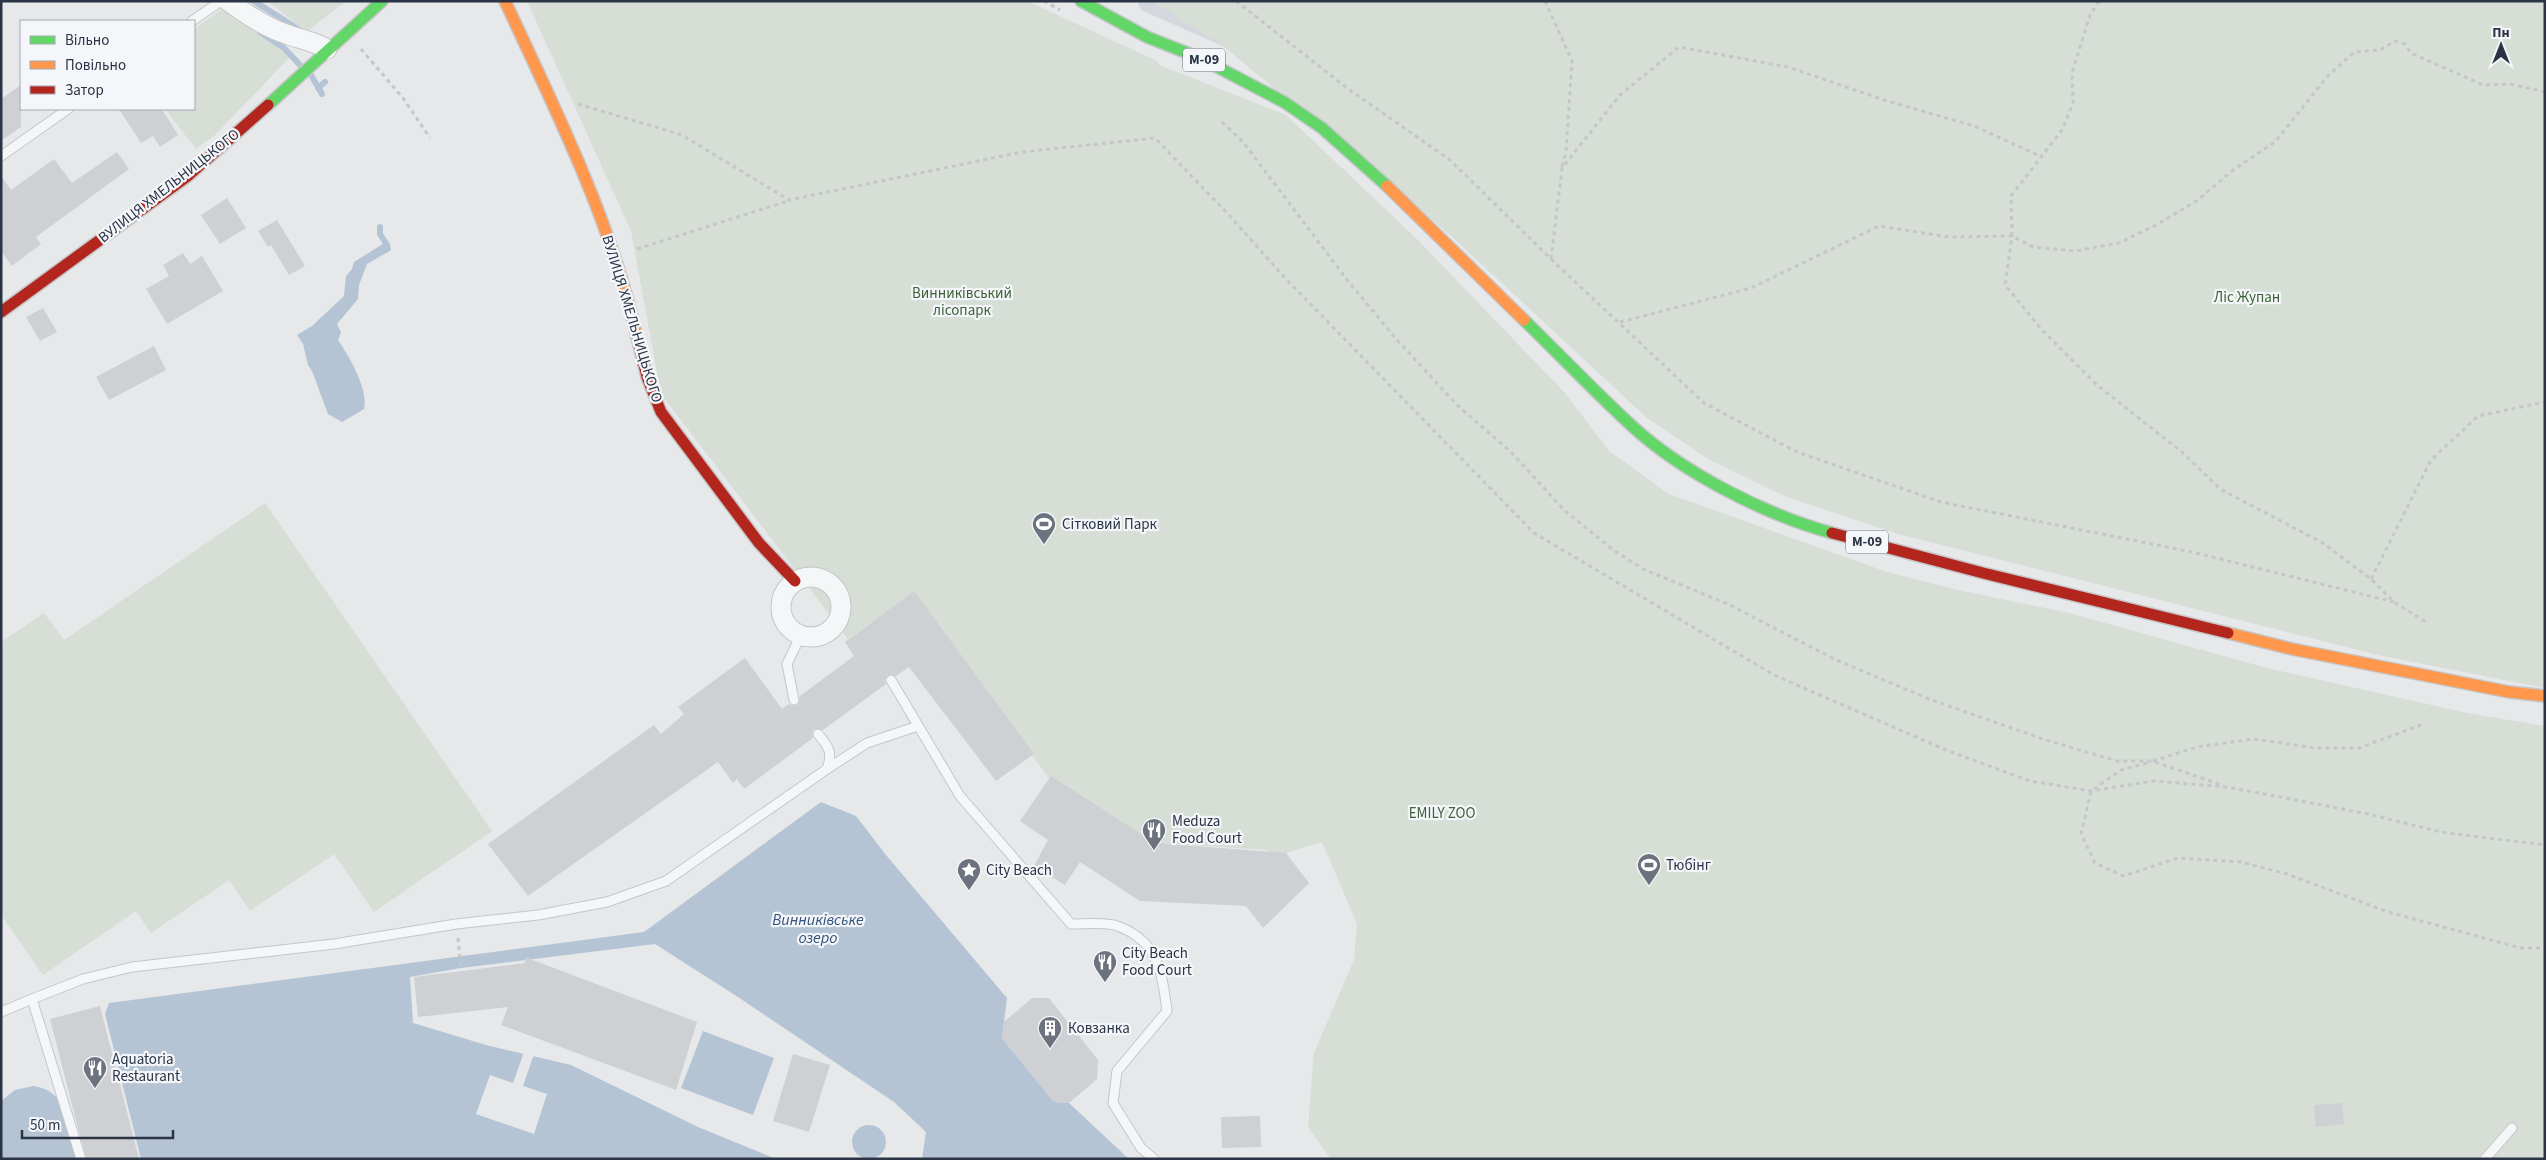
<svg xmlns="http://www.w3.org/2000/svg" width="2546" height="1160" viewBox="0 0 2546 1160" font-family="'Source Sans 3',sans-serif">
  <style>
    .built { fill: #d4d7dd }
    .green { fill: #d6ded6 }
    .water { fill: #b4c4d5 }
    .pier { fill: #e6e8ea }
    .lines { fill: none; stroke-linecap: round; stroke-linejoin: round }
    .stream { stroke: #b4c4d5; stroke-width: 6 }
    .building { fill: #ced0d3 }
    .lane-casing { stroke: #c4c6c8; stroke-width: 11 }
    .street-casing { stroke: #c4c6c8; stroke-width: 21 }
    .fast-casing { stroke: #c4c6c8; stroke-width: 14 }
    .slow-casing { stroke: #c4c6c8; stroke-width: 14 }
    .jam-casing { stroke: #c4c6c8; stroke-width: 14 }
    .path { stroke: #c5c6ca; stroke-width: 3; stroke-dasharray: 4 4; stroke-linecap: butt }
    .lane { stroke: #f5f6f7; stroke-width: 9 }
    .street { stroke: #f5f6f7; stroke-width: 19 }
    .fast { stroke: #63d668; stroke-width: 11 }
    .slow { stroke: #ff974d; stroke-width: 11 }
    .jam { stroke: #b3261e; stroke-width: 11 }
    .labels { text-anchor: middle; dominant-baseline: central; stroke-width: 4.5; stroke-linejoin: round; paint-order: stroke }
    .shield { fill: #f4f6f9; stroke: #676e7b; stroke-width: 1 }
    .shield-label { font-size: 14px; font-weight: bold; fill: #2b3445 }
    .street-label { font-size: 15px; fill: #2b3445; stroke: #f4f6f9 }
    .park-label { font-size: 15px; fill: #3f6138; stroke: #f4f6f9 }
    .poi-label { font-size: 15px; fill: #2b3445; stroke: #f4f6f9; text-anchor: start }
    .water-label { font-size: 16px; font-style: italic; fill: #34527a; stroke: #f4f6f9 }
  </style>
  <rect width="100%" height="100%" fill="#e6e8ea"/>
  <polygon class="built" points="1137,1 1183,1 1227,48 1141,10"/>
  <g class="green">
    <polygon points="268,1 346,1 306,32"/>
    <polygon points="527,1 1027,1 1157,61 1159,65 1286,115 1418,240 1564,392 1609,451 1669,494 1887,572 1958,590 2069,613 2263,667 2467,713 2545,726 2545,1159 1331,1159 1308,1127 1314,1053 1354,960 1357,924 1322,842 1286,853 1267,852 1267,850 1157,843 1134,833 1049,778 912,593 848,639 661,394 631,231"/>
    <polygon points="1151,1 2545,1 2545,688 2378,655 1898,534 1784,496 1708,459 1647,418 1450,235 1221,44"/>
    <polygon points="225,7 290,57 215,135 196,149 165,109 194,109 194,29"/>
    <polygon points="265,503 492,831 374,912 334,854 250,911 229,880 151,933 136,911 43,975 1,915 1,642 44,613 64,640"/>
  </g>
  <g class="water">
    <path d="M386,242l4,2 1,6 -24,14 -8,21 -1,14 -21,25 4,8 -3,8c11,16 31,50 26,69l-22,13 -14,-8 -16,-43 -4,-6 -5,-21 -6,-9 15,-9 32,-30 2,-20 6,-7 2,-7z"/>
    <polygon points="821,802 856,816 886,855 1007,998 1002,1038 1054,1102 1069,1103 1129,1159 922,1159 926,1132 894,1102 741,999 655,944 461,968 410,977 413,1023 486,1045 571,1065 698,1127 776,1159 141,1159 105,1014 109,1003 644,932"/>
    <polygon points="703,1031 774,1058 753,1115 681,1088"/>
    <path d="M33,1086c23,3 35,20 34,44h7l5,29h-78v-58l14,-11z"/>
    <circle cx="869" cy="1142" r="17"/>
  </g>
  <polygon class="pier" points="524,1052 534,1054 523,1086 547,1094 534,1134 476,1114 490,1075 513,1083"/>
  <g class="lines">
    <g class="stream">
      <path d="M254,1c8,6 48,29 50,33"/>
      <polyline points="260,32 284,48 300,65"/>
      <polyline points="311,75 322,94"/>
      <polyline points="318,88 325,82"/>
      <polyline points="380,227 380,234 387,245 386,250"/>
    </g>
  </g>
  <g class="building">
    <polygon points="21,85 21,127 1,141 1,99"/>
    <polygon points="119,109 162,109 178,135 160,147 153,136 141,143"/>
    <polygon points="117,152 129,169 36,237 41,244 12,266 1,251 1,176 11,190 54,159 72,183"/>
    <polygon points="227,198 246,228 220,244 201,215"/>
    <polygon points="277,220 305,266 289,275 271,245 268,247 258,231"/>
    <polygon points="183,253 190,264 202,256 223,291 167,324 146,289 169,276 163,265"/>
    <polygon points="43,308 57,332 40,341 26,317"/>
    <polygon points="154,346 166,370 109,400 96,377"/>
    <polygon points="914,591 1034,754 996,781 909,667 896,676 887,675 885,680 886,684 823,730 814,729 812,732 813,738 744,789 737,779 733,783 718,762 528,896 488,844 654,725 661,734 684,714 678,707 745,658 782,709 789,704 792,706 798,705 800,696 854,656 845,642"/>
    <polygon points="1051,776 1150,840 1157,843 1286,853 1309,883 1263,928 1246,906 1140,901 1080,862 1065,885 1034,866 1048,840 1020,821"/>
    <polygon points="525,957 697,1022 676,1090 501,1025 508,1007 418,1017 414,977 525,963"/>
    <polygon points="1032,998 1049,998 1098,1060 1097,1079 1069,1103 1054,1102 1002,1038 1004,1022"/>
    <polygon points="100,1006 139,1159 87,1159 79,1132 50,1019"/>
    <polygon points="793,1054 830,1065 809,1132 773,1121"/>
    <polygon points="2342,1103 2344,1124 2316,1127 2314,1105"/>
    <polygon points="1260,1116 1261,1147 1222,1148 1221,1117"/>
  </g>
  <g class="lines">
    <g class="lane-casing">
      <g id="lane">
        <polyline points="192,21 221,1"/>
        <polyline points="1,156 68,109"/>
        <path d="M891,680l69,116 111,128c13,0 30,-2 43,1 43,13 48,46 53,86l-50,60 -4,32 28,45 13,11"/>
        <polyline points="794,700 787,664 801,635"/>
        <polyline points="827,769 867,743 918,726"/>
        <polyline points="1,1012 32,999"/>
        <path d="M81,1159l-49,-160 51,-20 49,-12 202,-23 122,-20 82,-9 69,-13 59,-21 161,-112c6,-16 2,-22 -9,-35"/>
        <polyline points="2485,1159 2512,1128"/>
      </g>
    </g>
    <g class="street-casing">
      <g id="street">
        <path d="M228,1c18,13 37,26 58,33 16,6 25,6 41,15"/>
        <circle cx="811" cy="607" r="30"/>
      </g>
    </g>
    <g class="fast-casing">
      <g id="fast">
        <polyline points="1081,1 1147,37 1200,58 1284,102 1322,128 1387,186"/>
        <polyline points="268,105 382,1"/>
        <path d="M1524,320c36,35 71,72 108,106 51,47 134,89 200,107"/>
      </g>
    </g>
    <g class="slow-casing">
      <g id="slow">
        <path d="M505,1c51,110 105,217 132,336"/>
        <polyline points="1387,186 1524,320"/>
        <polyline points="2228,633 2292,649 2509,692 2545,696"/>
      </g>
    </g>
    <g class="jam-casing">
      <g id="jam">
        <polyline points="1,312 189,175 268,105"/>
        <polyline points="637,337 647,377 661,412 759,543 795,581"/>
        <polyline points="1832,533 1983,573 2228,633"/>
      </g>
    </g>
    <g class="path">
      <polyline points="1044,1 1060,10"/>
      <polyline points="1236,1 1347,88 1450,160 1551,259 1704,403 1797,452 1941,502 2192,552 2394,602"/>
      <polyline points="1545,1 1572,61 1566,152 1562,167"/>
      <polyline points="2099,1 2090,15 2072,73 2073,103 2062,130 2011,196 2012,236 2033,247 2075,251 2119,243 2156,225 2198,200 2233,170 2275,142 2327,77 2354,52 2380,50 2395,41 2405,44 2411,53 2483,85 2510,84 2545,92"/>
      <polyline points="361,49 403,98 430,138"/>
      <polyline points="578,104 682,135 789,200 1022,152 1155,138 1228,214 1286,279 1534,533 1774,675 1946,750 2030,781 2091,791 2153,781 2227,787 2364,813 2441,832 2545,845"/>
      <polyline points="1222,122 1243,142 1348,281 1397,340 1458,406 1511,452 1564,510 1612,549 1643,569 1730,605 1834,659 1929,699 2046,740 2117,761 2152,761 2222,785"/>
      <polyline points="637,249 788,201"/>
      <polyline points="1551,259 1562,168 1620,95 1679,47 1788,67 1884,100 1974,126 2042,157"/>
      <polyline points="1620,322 1751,288 1879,226 1949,237 2012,236 2005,285 2043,331 2097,385 2183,453 2220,489 2323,543 2371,579 2394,602 2426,622"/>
      <polyline points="2371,579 2431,460 2478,416 2545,402"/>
      <polyline points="2153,761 2197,747 2254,739 2316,748 2359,748 2421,725"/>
      <polyline points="2147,763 2121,770 2091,791 2081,834 2095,863 2123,876 2178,858 2241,862 2287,874 2388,912 2521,948 2545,948"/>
      <polyline points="458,938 461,968"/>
    </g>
    <use href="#lane" class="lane"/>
    <use href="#street" class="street"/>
    <use href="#fast" class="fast"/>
    <use href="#slow" class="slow"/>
    <use href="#jam" class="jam"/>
  </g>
  <defs>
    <g id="stadium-pin" transform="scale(1.25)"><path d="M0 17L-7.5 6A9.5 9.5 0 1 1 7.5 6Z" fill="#6c737f" stroke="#f4f6f9"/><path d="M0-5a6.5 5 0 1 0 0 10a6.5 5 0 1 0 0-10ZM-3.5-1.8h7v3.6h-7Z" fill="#fff"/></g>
    <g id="restaurant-pin" transform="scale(1.25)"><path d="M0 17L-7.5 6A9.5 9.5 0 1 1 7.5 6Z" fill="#6c737f" stroke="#f4f6f9"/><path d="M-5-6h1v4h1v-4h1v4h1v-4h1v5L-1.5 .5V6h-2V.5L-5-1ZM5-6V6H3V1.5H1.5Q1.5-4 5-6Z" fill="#fff"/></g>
    <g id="sight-pin" transform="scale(1.25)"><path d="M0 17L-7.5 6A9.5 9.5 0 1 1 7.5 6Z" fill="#6c737f" stroke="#f4f6f9"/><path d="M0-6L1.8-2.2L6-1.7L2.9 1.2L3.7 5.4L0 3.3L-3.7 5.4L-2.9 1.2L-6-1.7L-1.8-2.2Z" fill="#fff"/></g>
    <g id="building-pin" transform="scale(1.25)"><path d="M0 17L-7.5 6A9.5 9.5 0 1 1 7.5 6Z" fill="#6c737f" stroke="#f4f6f9"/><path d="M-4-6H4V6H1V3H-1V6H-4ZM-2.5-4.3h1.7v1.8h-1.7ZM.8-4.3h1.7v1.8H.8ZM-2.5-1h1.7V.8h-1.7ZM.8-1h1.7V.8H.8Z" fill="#fff"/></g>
  </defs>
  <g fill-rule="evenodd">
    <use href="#stadium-pin" x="1044" y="524"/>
    <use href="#restaurant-pin" x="1154" y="830"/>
    <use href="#stadium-pin" x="1649" y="865"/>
    <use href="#sight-pin" x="969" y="870"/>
    <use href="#restaurant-pin" x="1105" y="962"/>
    <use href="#building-pin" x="1050" y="1028"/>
    <use href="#restaurant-pin" x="95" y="1068"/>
  </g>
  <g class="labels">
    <g class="shield">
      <rect x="1183" y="48.5" width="42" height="23" rx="4"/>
      <rect x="1846" y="530.5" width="42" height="23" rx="4"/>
    </g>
    <g class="shield-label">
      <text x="1204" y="60">М-09</text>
      <text x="1867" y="542">М-09</text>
    </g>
    <g class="street-label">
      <text transform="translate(169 186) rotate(-38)">ВУЛИЦЯ ХМЕЛЬНИЦЬКОГО</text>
      <text transform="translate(632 319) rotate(73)">ВУЛИЦЯ ХМЕЛЬНИЦЬКОГО</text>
    </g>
    <g class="park-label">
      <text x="962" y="293">Винниківський<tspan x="962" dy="17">лісопарк</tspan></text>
      <text x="2247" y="297">Ліс Жупан</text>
      <text x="1442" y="813">EMILY ZOO</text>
    </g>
    <g class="poi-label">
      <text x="1062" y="524">Сітковий Парк</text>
      <text x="1172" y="821">Meduza<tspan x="1172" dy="17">Food Court</tspan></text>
      <text x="1666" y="865">Тюбінг</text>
      <text x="986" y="870">City Beach</text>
      <text x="1122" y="953">City Beach<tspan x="1122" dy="17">Food Court</tspan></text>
      <text x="1068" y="1028">Ковзанка</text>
      <text x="112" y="1059">Aquatoria<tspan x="112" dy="17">Restaurant</tspan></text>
    </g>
    <g class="water-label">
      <text x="818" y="920">Винниківське<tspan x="818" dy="18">озеро</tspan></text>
    </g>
  </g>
  <rect width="2546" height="1160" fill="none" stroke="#2b3445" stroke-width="5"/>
  <rect x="20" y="20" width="175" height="90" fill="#f4f6f9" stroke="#a4a8b1"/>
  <rect x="30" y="36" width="25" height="8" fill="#63d668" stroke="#a4a8b1"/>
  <text x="65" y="45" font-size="15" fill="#2b3445">Вільно</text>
  <rect x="30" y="61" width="25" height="8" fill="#ff974d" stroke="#a4a8b1"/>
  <text x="65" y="70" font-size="15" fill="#2b3445">Повільно</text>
  <rect x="30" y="86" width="25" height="8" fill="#b3261e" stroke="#a4a8b1"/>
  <text x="65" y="95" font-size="15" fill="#2b3445">Затор</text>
  <g transform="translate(2501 45)" stroke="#f4f6f9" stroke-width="4" paint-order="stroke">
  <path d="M0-4L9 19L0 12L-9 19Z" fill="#2b3445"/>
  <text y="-8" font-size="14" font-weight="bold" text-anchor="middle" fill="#2b3445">Пн</text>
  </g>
  <path d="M22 1130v8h151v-8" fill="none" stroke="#2b3445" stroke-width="2.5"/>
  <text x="30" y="1130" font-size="15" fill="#2b3445" stroke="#f4f6f9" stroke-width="4" paint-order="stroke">50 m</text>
</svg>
